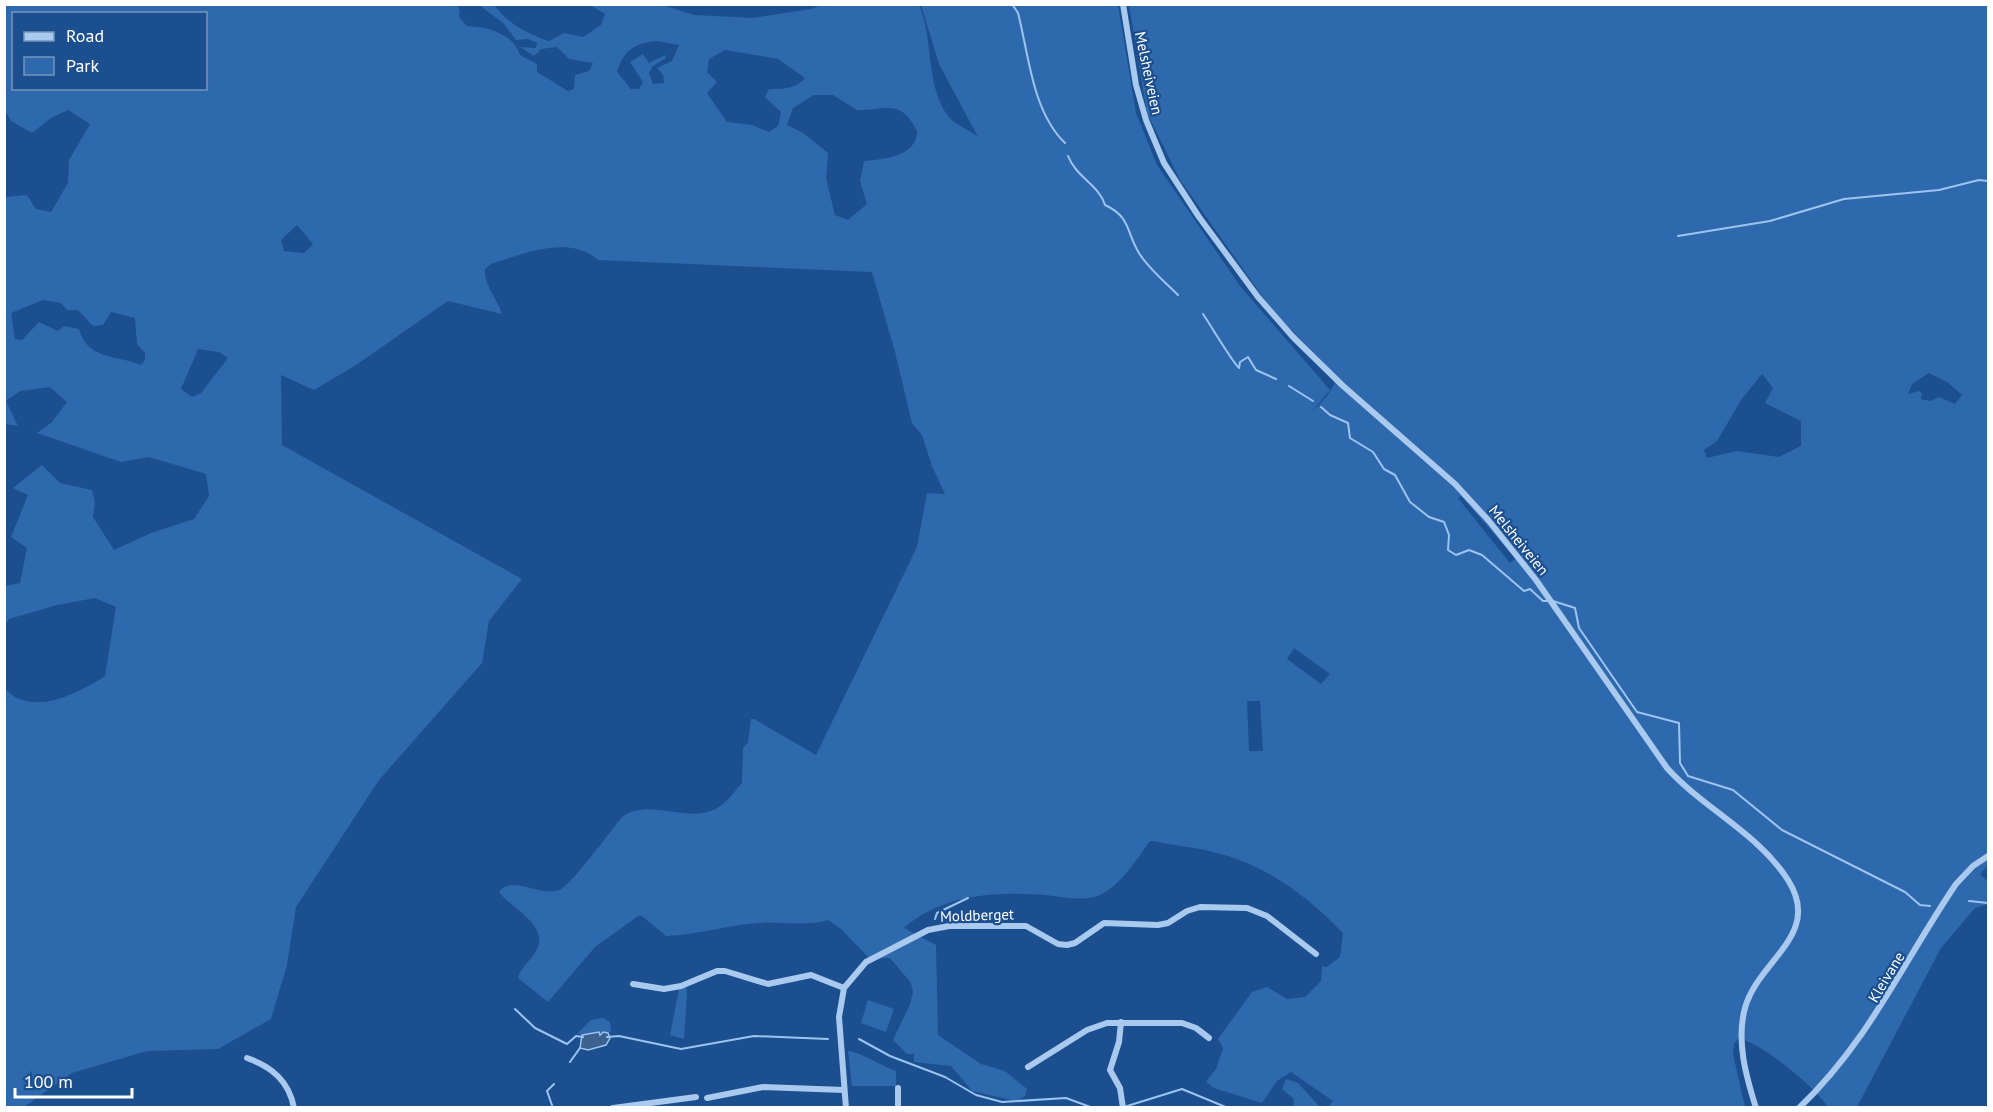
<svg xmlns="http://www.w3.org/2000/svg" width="1993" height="1112" viewBox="0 0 1993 1112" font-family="'PT Sans',sans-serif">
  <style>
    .green { fill: #2e69ad; fill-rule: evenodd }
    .water { fill: #3c6290; stroke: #9cc4f0; stroke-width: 1.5 }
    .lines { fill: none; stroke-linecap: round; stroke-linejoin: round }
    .stream { stroke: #9cc4f0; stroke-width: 2 }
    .street { stroke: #a9c9ee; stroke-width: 6 }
    .labels { text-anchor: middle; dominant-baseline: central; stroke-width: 4.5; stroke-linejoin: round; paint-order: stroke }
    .street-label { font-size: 15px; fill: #fff; stroke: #1b4f8f }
  </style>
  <rect width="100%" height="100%" fill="#1b4f8f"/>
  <g class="green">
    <path d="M4,5h453l3,5 -1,7 8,9c20,1 46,7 53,29l17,9v8l31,19 6,-2 1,-14 14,-4 4,-8 -24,-4 -12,-12 -16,2 -7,7 -14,-9 16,1 1,-5 -9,-4 -12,1 -13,-17 -24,-18h15c13,18 34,29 55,36l15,-8 19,4 18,-12 4,-11 -15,-9h72l32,10 58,3 59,-9 10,-4h98c15,34 6,80 29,111 8,10 21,13 30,21l-39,-73 -18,-59h197l18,108 21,52 83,121 90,104 -22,26 19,-20 11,-18 -66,-68 -92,-130 -33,-67 -18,-108h859v860l-8,9 8,8v22l-13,4 -34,40 -84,159h-29c-13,-20 -65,-63 -89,-69l-5,6 -1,10 12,53h-417l5,-6 -42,-29 -14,9 -15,22 -48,-15 -8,-6 10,-13 7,-21 -5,-9 34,-47 15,-5 20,12 18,-2 16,-16 1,-15 5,1 13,-10 3,-24c-36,-37 -75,-67 -126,-80 -20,-6 -42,-7 -63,-12h-4c-13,18 -29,44 -50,54 -16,7 -38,2 -55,0 -47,-4 -104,-1 -141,33l32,17 2,90 43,29 24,7 22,18 -2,7 -9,5 -44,-10 -21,-25 -37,-4v-11l-1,3h-6l-14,-14 17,-36 3,-12 -2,-9 -21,-25 -20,1 -29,-30 -13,-9c-22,7 -47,1 -70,3 -31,2 -60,12 -92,13l-24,-20h-4l-43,31 -47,55 -30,-24c3,-12 16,-20 20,-31 8,-24 -27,-39 -39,-55 12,-18 41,5 60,-2 12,-4 52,-60 63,-73 28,-21 67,9 97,-10 9,-6 16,-16 23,-24l1,-35 5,-6 3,-23h3l62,36 101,-208 10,-54 18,1 -13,-28 -10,-31 -10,-12 -17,-71 -23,-80 -274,-12c-28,-26 -76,-6 -107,4l-6,5c-1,17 12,29 17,45l-54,-13 -92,64 -42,25 -33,-15 1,70 240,134 -33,42 -7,42 -103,117 -83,127 -9,58 -16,54 -53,30 -71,2 -75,22 -48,34h-19v-418c28,29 73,4 100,-13l11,-69 -21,-9 -38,7 -48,14 -4,6v-39l15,-3 7,-35 -16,-11 17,-42 -15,-7 29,-23 18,18 32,7 3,12 -2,15 21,33 37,-17 43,-14 15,-23 -3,-22 -57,-17 -28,5 -84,-29 15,-11 15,-20 -17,-15 -30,4 -14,10 12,25 -13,-2v-227l22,-2 9,14 15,3 17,-29 1,-23 21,-36 -22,-14 -17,8 -19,15 -21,-12 -7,-13zM14,14h192v74h-192zM657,41l22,4 -7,16 -15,7 6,7 1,8 -11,1 -4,-11 4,-7 13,-8 -1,-3 -16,8 -6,-9 -13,8 13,20 -4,7h-8l-14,-17c7,-22 16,-28 40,-31zM725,50l53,9 27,19c-9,11 -23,11 -36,11l-4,8 16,15 -3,14 -9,6 -17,-7 -25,-3 -20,-29 10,-11 -10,-10 2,-13zM814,95h19l24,15c28,1 43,-13 60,21 0,26 -34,28 -53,30l-4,20 7,23 -19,16 -13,-5 -9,-37 2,-25 -25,-20 -16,-8 6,-17zM297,225l16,19 -9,9 -20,-2 -3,-11zM43,300l18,3 6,7h11l15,16 10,-1 8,-13 24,6 2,26 8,9v7l-4,5c-24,-10 -54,-5 -62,-36l-15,-3 -6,5 -19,-9 -17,18 -7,-1 -4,-26zM198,349l21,3 9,6 -27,35 -9,4 -11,-8zM1929,373l18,9 15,13 -7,9 -16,-7 -9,4 -9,-2 1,-6 -3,-2 -11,3 4,-10zM1762,374l11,14 -8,15 36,18v25l-22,11 -42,-6 -30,7 -3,-8 13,-9 24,-41zM1461,496l54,62v1l-5,4 -52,-65zM1294,648l36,26 -9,10 -34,-25zM1247,701h13l3,50h-14z"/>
    <polygon points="686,987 687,993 684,1039 670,1035 679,989"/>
    <polygon points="868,1000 894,1009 886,1032 861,1023"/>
    <polygon points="603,1018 610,1022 611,1032 577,1034 591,1020"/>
    <path d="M848,1051c13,1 33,15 48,20v15h-44z"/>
    <polygon points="1286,1079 1298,1083 1320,1107 1293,1107 1294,1099 1282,1089"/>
  </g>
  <polygon class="water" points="599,1032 600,1035 603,1032 608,1033 610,1038 606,1045 588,1050 580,1048 582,1035"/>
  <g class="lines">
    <g class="stream">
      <path d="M1012,4l6,9c11,42 14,98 47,130"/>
      <path d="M1068,156c8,21 31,29 37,49 26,12 21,27 34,48 9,15 26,29 39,42"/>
      <polyline points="1678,236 1770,221 1844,199 1939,190 1979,180 1988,181"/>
      <path d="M1203,314c7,10 29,48 36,54l1,-6 8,-5 8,13 20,9"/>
      <polyline points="1289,386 1313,401"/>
      <polyline points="1321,407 1330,415 1348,423 1350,438 1373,452 1384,469 1395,475 1410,502 1429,517 1444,522 1449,535 1448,550 1456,555 1469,550 1482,555 1524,591 1530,589 1543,601 1547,601"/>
      <polyline points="1553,601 1575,608 1579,628 1637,712 1679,723 1680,763 1688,776 1733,790 1782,830 1905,892 1920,905 1930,906"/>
      <polyline points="1969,901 1988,903"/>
      <polyline points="935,919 937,913 968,898"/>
      <polyline points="515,1009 535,1028 567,1044 576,1036 583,1037"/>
      <polyline points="607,1037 619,1036 681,1049 754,1036 828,1039"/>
      <polyline points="859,1039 890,1056 945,1077 976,1095 1002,1102 1066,1098 1093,1108"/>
      <polyline points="570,1062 580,1048"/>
      <polyline points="1124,1107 1182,1089 1228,1108"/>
      <polyline points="553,1108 547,1091 554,1084"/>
    </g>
    <g class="street">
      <path d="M1123,4l13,81 10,35 18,43 35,54 59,80 35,40 49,48 113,99 34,37 47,59 131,188c37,41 91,65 121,112 35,55 -30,80 -43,128 -9,33 1,68 11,100"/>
      <polyline points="633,984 664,989 681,986 717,971 725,971 768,984 811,975 844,988"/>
      <polyline points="1121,1022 1119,1042 1110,1070 1120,1088 1123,1108"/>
      <path d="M247,1058c25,9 42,23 47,50"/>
      <polyline points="1028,1067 1087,1030 1107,1023 1182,1023 1196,1028 1209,1038"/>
      <polyline points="707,1098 763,1087 844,1090"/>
      <polyline points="613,1108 696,1097"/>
      <polyline points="846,1108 839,1017 844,988 866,962 928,930 949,926 1026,926 1058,944 1067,945 1075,943 1104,923 1158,925 1168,923 1187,911 1200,907 1247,908 1267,916 1316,954"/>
      <polyline points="898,1108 898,1088"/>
      <path d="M1799,1108c71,-68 104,-146 157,-224l17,-18 15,-10"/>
    </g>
  </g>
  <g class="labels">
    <g class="street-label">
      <text transform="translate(1149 73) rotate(78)">Melsheiveien</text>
      <text transform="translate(1519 540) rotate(51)">Melsheiveien</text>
      <text transform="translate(977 915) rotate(-2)">Moldberget</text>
      <text transform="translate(1886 977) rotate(-59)">Kleivane</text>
    </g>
  </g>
  <rect width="1993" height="1112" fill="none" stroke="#ffffff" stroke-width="12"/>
  <rect x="12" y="12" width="195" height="78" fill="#1b4f8f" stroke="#7695bc" stroke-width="1.5"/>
  <rect x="24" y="32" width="30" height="9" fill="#a9c9ee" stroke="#7695bc" stroke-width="1.5"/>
  <text x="66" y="42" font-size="18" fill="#ffffff">Road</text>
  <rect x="24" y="57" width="30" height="18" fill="#2e69ad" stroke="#7695bc" stroke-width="1.5"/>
  <text x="66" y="72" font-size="18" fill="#ffffff">Park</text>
  <path d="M15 1088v9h117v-9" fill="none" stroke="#ffffff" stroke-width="3"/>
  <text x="24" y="1088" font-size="18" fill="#ffffff" stroke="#1b4f8f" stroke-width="4.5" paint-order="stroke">100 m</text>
</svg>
